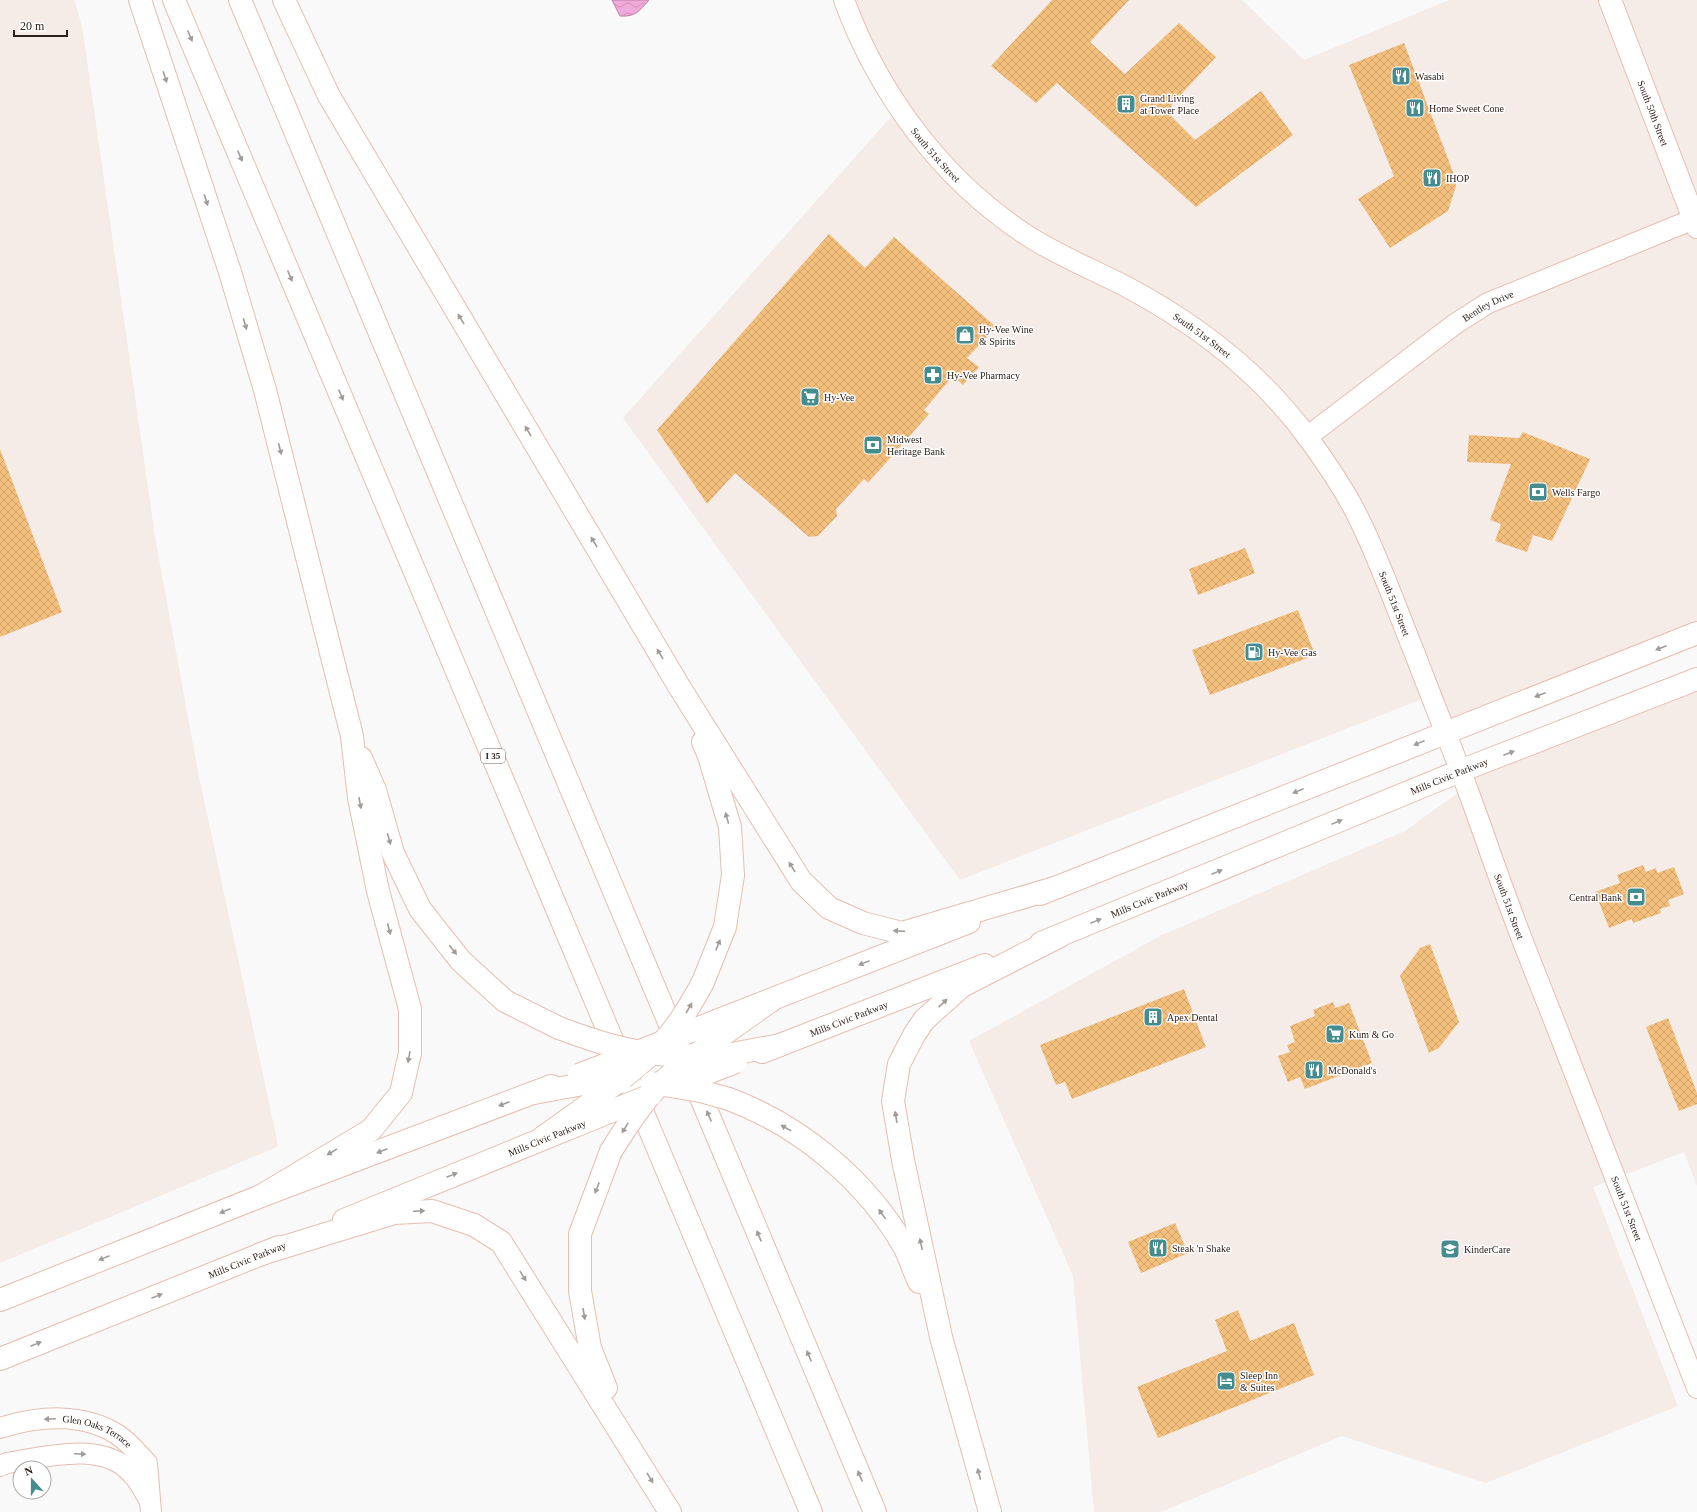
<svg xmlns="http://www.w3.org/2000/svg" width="1697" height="1512" viewBox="0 0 1697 1512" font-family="Georgia,serif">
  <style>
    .built { fill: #f5ebe7 }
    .water { fill: url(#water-waves); stroke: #b680a0 }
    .building { fill: url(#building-cross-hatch) }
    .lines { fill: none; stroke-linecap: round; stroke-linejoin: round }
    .minor-casing { stroke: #e6beaf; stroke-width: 22 }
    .secondary-casing { stroke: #e6beaf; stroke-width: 24 }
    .primary-casing { stroke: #e6beaf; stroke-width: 24 }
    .motorway-casing { stroke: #e6beaf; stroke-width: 24 }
    .minor { stroke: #fff; stroke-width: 20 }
    .secondary { stroke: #fff; stroke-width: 22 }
    .primary { stroke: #fff; stroke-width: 22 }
    .motorway { stroke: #fff; stroke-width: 22 }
    .primary-bridge-casing { stroke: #e6beaf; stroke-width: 24; stroke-linecap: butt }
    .motorway-bridge-casing { stroke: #e6beaf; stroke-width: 24; stroke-linecap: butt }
    .primary-bridge { stroke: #fff; stroke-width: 22 }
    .motorway-bridge { stroke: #fff; stroke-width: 22 }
    .oneway { fill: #a19b98 }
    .labels { text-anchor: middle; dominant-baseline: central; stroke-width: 3; stroke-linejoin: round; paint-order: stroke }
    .shield { fill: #fff; stroke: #6d635f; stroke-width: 1 }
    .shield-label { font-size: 9px; font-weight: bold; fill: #2e201a }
    .poi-label { font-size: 10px; fill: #2e201a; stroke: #fff; text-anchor: start }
    .street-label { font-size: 10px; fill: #2e201a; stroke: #fff }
  </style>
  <defs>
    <pattern id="water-waves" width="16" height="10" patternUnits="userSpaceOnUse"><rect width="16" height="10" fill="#f0a9d9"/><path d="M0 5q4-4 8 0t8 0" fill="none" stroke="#ce91ba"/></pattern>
    <pattern id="building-cross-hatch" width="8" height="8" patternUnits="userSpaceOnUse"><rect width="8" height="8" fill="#f3bf7d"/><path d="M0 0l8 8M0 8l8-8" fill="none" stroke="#d1a46b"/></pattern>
  </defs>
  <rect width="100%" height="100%" fill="#f9f9f9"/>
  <g class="built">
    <polygon points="0,0 74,0 82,26 155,537 198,772 277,1140 277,1147 0,1263"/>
    <polygon points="844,0 1242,0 1304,60 1449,0 1697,0 1697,633 1445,732 1430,696 960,880 623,418 898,109"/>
    <polygon points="1697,679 1697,1186 1684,1152 1593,1187 1678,1406 1486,1483 1342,1436 1161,1512 1094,1512 1073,1276 969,1041 1162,935 1405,831 1466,787 1460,771"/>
  </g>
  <path class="water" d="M612,0h37c-10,11 -13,17 -29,16z"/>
  <g class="building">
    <polygon points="1052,0 1129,0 1090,42 1125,74 1179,23 1216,57 1172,104 1171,116 1195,140 1261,91 1293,135 1196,207 1057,83 1036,103 991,66"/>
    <polygon points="1404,43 1453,172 1456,186 1448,211 1390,248 1358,199 1394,176 1349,65"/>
    <polygon points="829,234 865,268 894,237 996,327 967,358 979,367 963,385 953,376 924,410 929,414 868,483 864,479 836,509 837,516 818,536 809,537 735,473 707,504 657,430"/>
    <polygon points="1523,432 1590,459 1552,541 1533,535 1527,552 1495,541 1501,524 1490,520 1511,464 1467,462 1469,435 1519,438"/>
    <polygon points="0,449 62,612 0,637"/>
    <polygon points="1245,548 1255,573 1198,595 1189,569"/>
    <polygon points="1298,610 1315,655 1210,695 1192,650"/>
    <polygon points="1643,865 1646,872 1656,868 1657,873 1674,867 1684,894 1668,900 1670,906 1660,909 1661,913 1633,923 1632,919 1609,928 1595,892 1620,883 1617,875"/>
    <polygon points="1430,944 1459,1022 1439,1048 1429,1053 1400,976 1420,948"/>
    <polygon points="1184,989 1206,1047 1072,1099 1065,1082 1056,1085 1040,1045"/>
    <polygon points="1333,1002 1335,1008 1349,1003 1372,1063 1305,1089 1300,1077 1288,1082 1278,1056 1290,1052 1287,1045 1295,1042 1290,1026 1315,1016 1313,1010"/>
    <polygon points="1668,1018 1697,1093 1697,1104 1679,1111 1646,1027"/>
    <polygon points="1175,1223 1188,1253 1141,1273 1128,1242"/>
    <polygon points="1238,1310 1250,1341 1294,1323 1314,1375 1158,1438 1137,1387 1227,1351 1215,1320"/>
  </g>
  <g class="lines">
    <g class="minor-casing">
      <g id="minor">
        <path id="s1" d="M844,0c35,95 98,180 184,236 31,20 64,33 97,50 72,38 139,90 186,156 18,25 36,51 49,79 21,43 37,89 55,133 17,45 35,89 52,134 14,37 26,74 40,111 17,48 37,95 55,142 45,115 90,231 135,347"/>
        <path id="s2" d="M1307,437l148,-113 33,-21 206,-84"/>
        <path id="s3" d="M0,1428c38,-12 83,-16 118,7 11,7 20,19 29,28l4,49"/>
        <path d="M0,1466l7,-3c38,-6 97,-23 125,11 7,7 12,17 17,26"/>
      </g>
    </g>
    <g class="secondary-casing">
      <g id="secondary">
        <path id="s4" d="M1610,0l87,227"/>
        <polyline points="1040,894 1697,633"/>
        <path id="s5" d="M1041,943l419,-172 237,-92"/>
        <polyline points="719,1020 969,922"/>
        <path id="s6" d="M762,1052l223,-87"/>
      </g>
    </g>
    <g class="primary-casing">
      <g id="primary">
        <path id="s7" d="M344,1220l253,-103"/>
        <polyline points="0,1300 261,1196 551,1086"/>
        <polyline points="0,1359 279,1247"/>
      </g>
    </g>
    <g class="motorway-casing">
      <g id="motorway">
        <polyline points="140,0 230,272 265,390 352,736 359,798 378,891 410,1009 410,1053 401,1093 371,1130 261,1196"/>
        <polyline points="174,0 811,1512"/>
        <polyline points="240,0 679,1046"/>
        <polyline points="284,0 329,96 680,688 801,881 829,908 863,923 902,933 1058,887"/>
        <polyline points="703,742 709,756 730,827 733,875 725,927 703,982"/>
        <polyline points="361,758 375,790 393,853 420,909 461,961 505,1001 559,1028"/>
        <polyline points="724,1034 772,1000"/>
        <polyline points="732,1054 780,1045"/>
        <polyline points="692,1076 875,1512"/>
        <polyline points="534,1093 583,1084"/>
        <path d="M729,1099c72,27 138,82 176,149 5,11 9,23 14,34"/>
        <polyline points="542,1138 591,1103"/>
        <polyline points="261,1254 394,1213 432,1211 474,1225 501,1242 670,1512"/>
        <polyline points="606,1388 590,1348 580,1291 580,1234 611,1151"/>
        <polyline points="990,1512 941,1337 903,1160 893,1101 899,1064 914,1035 924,1020 962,986 1060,936"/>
      </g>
    </g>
    <use href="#minor" class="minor"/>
    <use href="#secondary" class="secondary"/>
    <use href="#primary" class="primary"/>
    <use href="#motorway" class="motorway"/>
    <g class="primary-bridge-casing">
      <g id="primary-bridge">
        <polyline points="579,1075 719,1020"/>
        <polyline points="673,1086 736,1062"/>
        <polyline points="597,1117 651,1095"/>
      </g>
    </g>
    <g class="motorway-bridge-casing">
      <g id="motorway-bridge">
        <path d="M559,1028c37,14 75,26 114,27 20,1 40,-1 59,-1"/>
        <polyline points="652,1083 700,1091 729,1099"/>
        <polyline points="583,1084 620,1082"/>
        <path d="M591,1103c23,-20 50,-37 71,-60 17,-18 29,-39 41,-61"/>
        <path d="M611,1151c12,-19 24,-38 39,-56 21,-24 49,-42 74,-61"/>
      </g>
    </g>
    <use href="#primary-bridge" class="primary-bridge"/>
    <use href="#motorway-bridge" class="motorway-bridge"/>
  </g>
  <defs><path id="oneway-solid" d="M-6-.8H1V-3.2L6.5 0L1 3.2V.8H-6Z"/></defs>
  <g class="oneway">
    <use href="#oneway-solid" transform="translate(190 36) rotate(67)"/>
    <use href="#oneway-solid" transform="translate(165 77) rotate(72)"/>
    <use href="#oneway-solid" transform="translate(240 156) rotate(67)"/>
    <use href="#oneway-solid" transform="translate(206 200) rotate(72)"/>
    <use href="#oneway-solid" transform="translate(290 276) rotate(67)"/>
    <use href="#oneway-solid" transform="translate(461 319) rotate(-121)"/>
    <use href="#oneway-solid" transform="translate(245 324) rotate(74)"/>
    <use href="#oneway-solid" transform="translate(341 395) rotate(67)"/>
    <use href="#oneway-solid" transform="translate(528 431) rotate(-121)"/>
    <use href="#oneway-solid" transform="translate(280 449) rotate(76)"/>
    <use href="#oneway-solid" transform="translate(594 542) rotate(-121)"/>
    <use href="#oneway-solid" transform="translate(1661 648) rotate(159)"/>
    <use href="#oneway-solid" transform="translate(660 654) rotate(-121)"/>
    <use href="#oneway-solid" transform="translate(1540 695) rotate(159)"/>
    <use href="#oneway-solid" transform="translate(1419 743) rotate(158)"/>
    <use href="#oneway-solid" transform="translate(1509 753) rotate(-21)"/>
    <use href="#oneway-solid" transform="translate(1298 791) rotate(158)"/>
    <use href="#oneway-solid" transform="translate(360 803) rotate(79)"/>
    <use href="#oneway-solid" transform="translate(727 818) rotate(-106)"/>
    <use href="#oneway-solid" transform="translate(1337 822) rotate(-22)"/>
    <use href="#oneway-solid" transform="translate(389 839) rotate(74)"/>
    <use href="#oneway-solid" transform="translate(792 867) rotate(-122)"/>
    <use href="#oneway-solid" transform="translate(1217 872) rotate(-22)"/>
    <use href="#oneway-solid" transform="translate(1096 921) rotate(-22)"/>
    <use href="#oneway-solid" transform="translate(389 929) rotate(75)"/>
    <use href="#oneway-solid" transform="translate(899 931) rotate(-176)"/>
    <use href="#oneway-solid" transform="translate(718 945) rotate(-68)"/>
    <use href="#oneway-solid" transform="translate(453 950) rotate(52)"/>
    <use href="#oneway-solid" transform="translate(864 963) rotate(158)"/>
    <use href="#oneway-solid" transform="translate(943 1003) rotate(-43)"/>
    <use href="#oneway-solid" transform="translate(689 1008) rotate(-60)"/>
    <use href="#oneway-solid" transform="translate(409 1057) rotate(100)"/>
    <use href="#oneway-solid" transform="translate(504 1104) rotate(159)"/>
    <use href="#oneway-solid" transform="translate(709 1116) rotate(-113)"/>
    <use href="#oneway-solid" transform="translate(896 1117) rotate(-99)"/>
    <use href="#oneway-solid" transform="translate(625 1128) rotate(122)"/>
    <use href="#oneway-solid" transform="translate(786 1128) rotate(-151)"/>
    <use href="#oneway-solid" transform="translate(382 1151) rotate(159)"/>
    <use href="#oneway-solid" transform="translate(332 1152) rotate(149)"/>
    <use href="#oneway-solid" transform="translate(452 1175) rotate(-22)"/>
    <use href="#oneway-solid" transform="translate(597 1188) rotate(111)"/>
    <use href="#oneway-solid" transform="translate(225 1211) rotate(158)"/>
    <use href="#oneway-solid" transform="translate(419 1211) rotate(-3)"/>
    <use href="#oneway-solid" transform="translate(882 1214) rotate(-125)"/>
    <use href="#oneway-solid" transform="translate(759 1236) rotate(-113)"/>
    <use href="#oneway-solid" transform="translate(921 1244) rotate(-102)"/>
    <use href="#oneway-solid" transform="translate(104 1258) rotate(158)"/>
    <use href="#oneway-solid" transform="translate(523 1276) rotate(58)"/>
    <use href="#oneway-solid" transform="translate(157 1296) rotate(-22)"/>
    <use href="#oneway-solid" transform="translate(584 1314) rotate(80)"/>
    <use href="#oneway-solid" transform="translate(36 1344) rotate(-22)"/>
    <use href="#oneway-solid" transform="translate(809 1356) rotate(-113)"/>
    <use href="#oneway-solid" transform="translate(50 1419) rotate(178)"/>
    <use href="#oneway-solid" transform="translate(80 1454) rotate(2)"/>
    <use href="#oneway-solid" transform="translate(979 1474) rotate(-105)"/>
    <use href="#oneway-solid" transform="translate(860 1476) rotate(-113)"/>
    <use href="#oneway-solid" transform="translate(650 1478) rotate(59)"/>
  </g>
  <defs>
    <g id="restaurant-square" transform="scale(1)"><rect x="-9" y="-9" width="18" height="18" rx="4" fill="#448c8e" stroke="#fff"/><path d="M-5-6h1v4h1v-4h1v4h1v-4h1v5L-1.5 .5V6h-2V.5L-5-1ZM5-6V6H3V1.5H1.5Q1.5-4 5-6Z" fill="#fff"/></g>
    <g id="building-square" transform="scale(1)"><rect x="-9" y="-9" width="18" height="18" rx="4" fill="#448c8e" stroke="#fff"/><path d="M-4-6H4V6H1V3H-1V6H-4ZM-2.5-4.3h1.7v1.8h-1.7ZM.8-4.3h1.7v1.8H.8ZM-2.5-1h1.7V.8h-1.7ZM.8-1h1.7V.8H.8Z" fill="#fff"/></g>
    <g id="shop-square" transform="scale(1)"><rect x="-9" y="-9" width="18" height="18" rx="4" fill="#448c8e" stroke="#fff"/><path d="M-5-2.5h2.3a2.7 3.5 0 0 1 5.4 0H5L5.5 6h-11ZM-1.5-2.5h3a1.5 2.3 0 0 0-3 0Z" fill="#fff"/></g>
    <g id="pharmacy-square" transform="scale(1)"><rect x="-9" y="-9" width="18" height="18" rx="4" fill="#448c8e" stroke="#fff"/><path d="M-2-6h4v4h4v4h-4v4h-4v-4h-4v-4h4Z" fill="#fff"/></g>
    <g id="supermarket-square" transform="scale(1)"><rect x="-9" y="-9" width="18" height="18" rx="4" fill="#448c8e" stroke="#fff"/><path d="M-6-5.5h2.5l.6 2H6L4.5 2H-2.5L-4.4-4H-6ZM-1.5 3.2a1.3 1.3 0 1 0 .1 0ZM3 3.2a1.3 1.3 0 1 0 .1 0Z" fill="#fff"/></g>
    <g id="bank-square" transform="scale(1)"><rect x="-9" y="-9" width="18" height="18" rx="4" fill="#448c8e" stroke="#fff"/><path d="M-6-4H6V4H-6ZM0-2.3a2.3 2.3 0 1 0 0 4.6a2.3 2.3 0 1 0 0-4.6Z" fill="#fff"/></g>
    <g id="fuel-square" transform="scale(1)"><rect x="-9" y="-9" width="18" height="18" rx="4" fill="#448c8e" stroke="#fff"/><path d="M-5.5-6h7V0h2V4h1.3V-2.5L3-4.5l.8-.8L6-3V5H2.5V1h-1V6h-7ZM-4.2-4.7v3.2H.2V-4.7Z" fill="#fff"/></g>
    <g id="school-square" transform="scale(1)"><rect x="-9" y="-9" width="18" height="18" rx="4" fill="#448c8e" stroke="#fff"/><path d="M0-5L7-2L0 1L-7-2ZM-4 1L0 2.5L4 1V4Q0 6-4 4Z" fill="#fff"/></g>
    <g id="hotel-square" transform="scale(1)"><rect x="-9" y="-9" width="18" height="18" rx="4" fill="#448c8e" stroke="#fff"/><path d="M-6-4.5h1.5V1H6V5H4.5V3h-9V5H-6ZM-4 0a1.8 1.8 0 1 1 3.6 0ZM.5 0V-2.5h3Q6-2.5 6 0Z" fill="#fff"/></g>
  </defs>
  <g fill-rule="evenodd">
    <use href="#restaurant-square" x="1401" y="76"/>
    <use href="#building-square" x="1126" y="104"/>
    <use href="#restaurant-square" x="1415" y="108"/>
    <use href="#restaurant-square" x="1432" y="178"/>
    <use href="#shop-square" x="965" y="335"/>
    <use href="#pharmacy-square" x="933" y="375"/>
    <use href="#supermarket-square" x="810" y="397"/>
    <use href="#bank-square" x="873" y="445"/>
    <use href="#bank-square" x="1538" y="492"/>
    <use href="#fuel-square" x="1254" y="652"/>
    <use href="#bank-square" x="1636" y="897"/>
    <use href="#building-square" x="1153" y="1017"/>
    <use href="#supermarket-square" x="1335" y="1034"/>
    <use href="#restaurant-square" x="1314" y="1070"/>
    <use href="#restaurant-square" x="1158" y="1248"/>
    <use href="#school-square" x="1450" y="1249"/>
    <use href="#hotel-square" x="1226" y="1381"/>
  </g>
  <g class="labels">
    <rect class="shield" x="481" y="749" width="24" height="14" rx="3"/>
    <g class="shield-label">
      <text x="493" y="756">I 35</text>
    </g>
    <g class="poi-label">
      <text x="1415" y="76">Wasabi</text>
      <text x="1140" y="98">Grand Living<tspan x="1140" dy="12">at Tower Place</tspan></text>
      <text x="1429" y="108">Home Sweet Cone</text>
      <text x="1446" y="178">IHOP</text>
      <text x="979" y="329">Hy-Vee Wine<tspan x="979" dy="12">&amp; Spirits</tspan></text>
      <text x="947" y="375">Hy-Vee Pharmacy</text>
      <text x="824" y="397">Hy-Vee</text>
      <text x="887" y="439">Midwest<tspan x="887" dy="12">Heritage Bank</tspan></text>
      <text x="1552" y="492">Wells Fargo</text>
      <text x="1268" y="652">Hy-Vee Gas</text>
      <text x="1622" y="897" text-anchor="end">Central Bank</text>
      <text x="1167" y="1017">Apex Dental</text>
      <text x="1349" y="1034">Kum &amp; Go</text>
      <text x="1328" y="1070">McDonald's</text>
      <text x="1172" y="1248">Steak 'n Shake</text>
      <text x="1464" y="1249">KinderCare</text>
      <text x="1240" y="1375">Sleep Inn<tspan x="1240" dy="12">&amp; Suites</tspan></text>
    </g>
    <g class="street-label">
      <text stroke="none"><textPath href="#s4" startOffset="121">South 50th Street</textPath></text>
      <text stroke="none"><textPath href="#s1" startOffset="181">South 51st Street</textPath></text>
      <text stroke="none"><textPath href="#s2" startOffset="224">Bentley Drive</textPath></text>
      <text stroke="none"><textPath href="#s1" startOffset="505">South 51st Street</textPath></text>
      <text stroke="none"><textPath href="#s1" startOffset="841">South 51st Street</textPath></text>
      <text stroke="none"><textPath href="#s5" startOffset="441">Mills Civic Parkway</textPath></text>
      <text stroke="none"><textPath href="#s5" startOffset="117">Mills Civic Parkway</textPath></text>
      <text stroke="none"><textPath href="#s1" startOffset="1165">South 51st Street</textPath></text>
      <text stroke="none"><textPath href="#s6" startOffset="93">Mills Civic Parkway</textPath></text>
      <text stroke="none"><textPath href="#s7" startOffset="219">Mills Civic Parkway</textPath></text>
      <text stroke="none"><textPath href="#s1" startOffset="1489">South 51st Street</textPath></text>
      <text transform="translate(247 1260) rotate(-22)">Mills Civic Parkway</text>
      <text stroke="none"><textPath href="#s3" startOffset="101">Glen Oaks Terrace</textPath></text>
    </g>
  </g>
  <g transform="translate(32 1480) rotate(339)"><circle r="19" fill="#ffffff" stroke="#aba6a3"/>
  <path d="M0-3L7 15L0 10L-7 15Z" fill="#448c8e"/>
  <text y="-6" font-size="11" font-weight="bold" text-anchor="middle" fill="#2e201a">N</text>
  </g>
  <path d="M14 30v6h53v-6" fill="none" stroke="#2e201a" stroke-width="2"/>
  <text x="20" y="30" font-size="12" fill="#2e201a" stroke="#ffffff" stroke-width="3" paint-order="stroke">20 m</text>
</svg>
